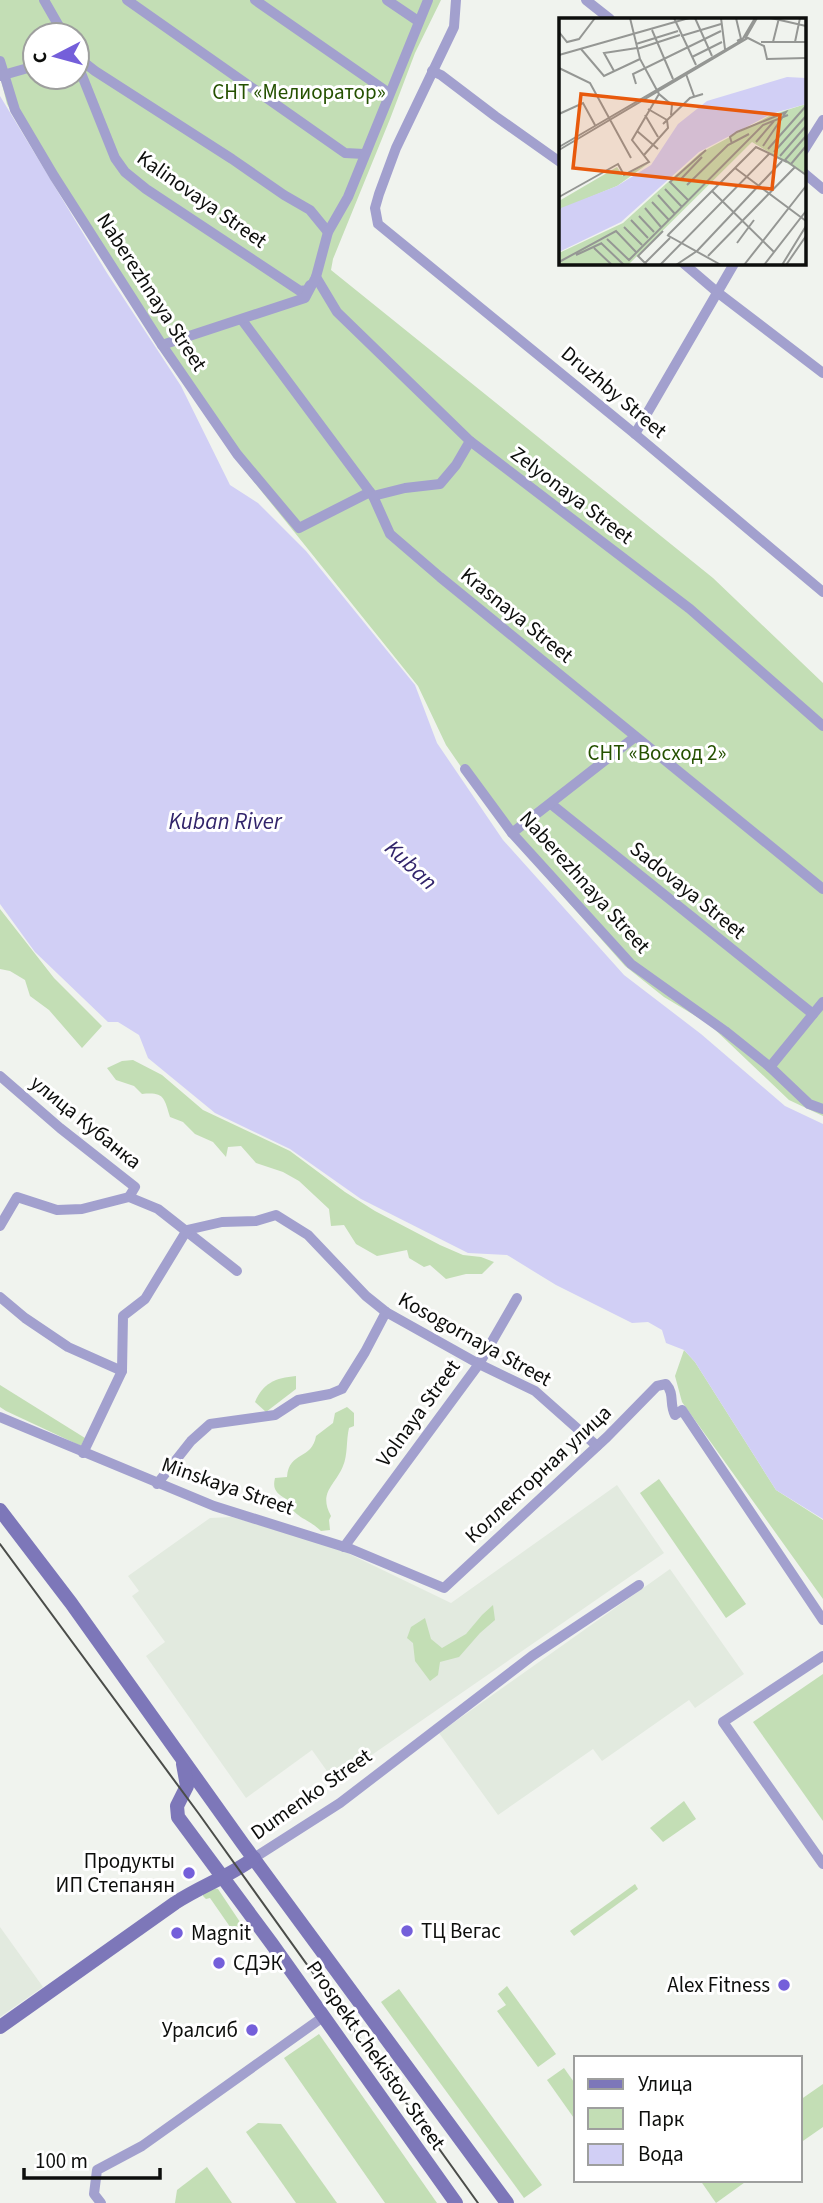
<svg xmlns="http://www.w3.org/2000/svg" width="823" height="2203" viewBox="0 0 823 2203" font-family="'Source Sans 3',sans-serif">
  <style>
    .built { fill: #e2eadf }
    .green { fill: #c3deb5; fill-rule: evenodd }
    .water { fill: #d1cff5 }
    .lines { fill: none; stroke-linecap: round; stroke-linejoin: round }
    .street { stroke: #a2a0ce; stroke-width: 10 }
    .secondary { stroke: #7d77b9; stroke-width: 14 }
    .tram { stroke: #4b4d4a; stroke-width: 2 }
    .poi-dot { fill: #745fda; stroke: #fff; stroke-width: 2.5 }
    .labels { text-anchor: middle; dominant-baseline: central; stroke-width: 6; stroke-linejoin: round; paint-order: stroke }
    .park-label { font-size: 21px; fill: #255100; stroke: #fff }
    .street-label { font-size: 21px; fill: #0d0e0c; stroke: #fff }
    .poi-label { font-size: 21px; fill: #0d0e0c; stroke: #fff; text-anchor: end }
    .water-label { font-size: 23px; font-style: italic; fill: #32256b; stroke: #fff }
    .inset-road { fill: none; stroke: #959794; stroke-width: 2 }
    .view { fill: #e8590c; fill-opacity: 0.15; stroke: #e8590c; stroke-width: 3.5 }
    .inset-edge { fill: none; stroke: #0d0e0c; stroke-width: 3.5 }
  </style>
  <rect width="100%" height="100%" fill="#f0f3ee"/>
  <g class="built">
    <polygon points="617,1485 664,1553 334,1781 312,1750 246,1798 146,1656 165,1642 132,1596 139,1591 128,1576 210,1518 232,1517 337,1548 451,1603"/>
    <polygon points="670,1569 744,1674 695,1708 689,1700 602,1761 593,1749 498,1815 439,1733"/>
    <polygon points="0,1927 43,1987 0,2017"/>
  </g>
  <g class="green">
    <path d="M0,0h441l-26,53 -25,66 -57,140 -2,11 382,308 110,105v433l-34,-16 -80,-76 -45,-27 -39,-31 -119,-134 -60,-87 -28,-59 -184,-229 -150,-227 -77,-126 -7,-28zM35,35h42v42h-42z"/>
    <polygon points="0,909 54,978 102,1026 82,1048 49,1010 30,996 25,980 10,971 0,969"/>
    <path d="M133,1060l29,15 41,35 87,41 55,41 30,19 65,34 23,10 18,2 13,5 -12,12h-16l-20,5 -16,-14 -6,2 -15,-9 -2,-8 -30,6 -21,-12 -12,-19 -13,1 -2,-17 -30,-28 -16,-9 -27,-9 -15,-17 -13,1 -2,10 -13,-15 -18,-8 -12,-12 -13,-5c-6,-20 -6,-25 -28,-23l-8,-8 -18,-6 -9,-12 15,-7z"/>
    <polygon points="684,1350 695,1362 776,1490 823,1520 823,1599 682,1402 675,1376"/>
    <path d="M296,1376v13l-30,23 -11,-10c8,-19 20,-24 41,-26z"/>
    <polygon points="0,1385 85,1438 81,1446 6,1411 0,1407"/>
    <path d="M347,1407l7,6v13l-5,2c-3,12 -1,27 -6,38 -8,20 -25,26 -12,50l-2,4 1,10 -9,1c-13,-13 -28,-13 -33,-31 -11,-6 -16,-10 -13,-22l12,-1c2,-26 25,-17 29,-41l17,-13 2,-10z"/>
    <polygon points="659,1479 746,1604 726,1618 640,1493"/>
    <polygon points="493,1605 495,1620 480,1633 459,1657 440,1662 438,1675 430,1681 415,1661 413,1643 407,1638 411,1627 425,1618 431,1639 442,1648 466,1634 482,1615"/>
    <polygon points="823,1674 823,1821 753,1722"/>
    <polygon points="684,1801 696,1819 663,1842 650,1828"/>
    <polygon points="635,1884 638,1889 574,1936 570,1931"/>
    <polygon points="214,1888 218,1889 244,1928 235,1934 210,1898 206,1899 203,1896 203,1893"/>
    <polygon points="507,1986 556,2054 538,2067 497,2011 506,2005 498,1994"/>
    <polygon points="399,1989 542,2185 524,2198 381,2002"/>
    <polygon points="319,2034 437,2203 385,2203 284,2058"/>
    <polygon points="564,2068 576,2085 576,2121 547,2080"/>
    <polygon points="823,2084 823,2127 800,2143 800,2100"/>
    <polygon points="258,2123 281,2124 337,2203 296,2203 246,2132"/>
    <polygon points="207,2167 232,2203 175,2203 177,2190"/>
    <polygon points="700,2180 748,2180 716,2203"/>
  </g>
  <polygon class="water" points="0,96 107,273 181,386 230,485 258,503 306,551 415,685 437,743 503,840 624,975 701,1034 785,1106 823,1124 823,1519 776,1490 695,1362 684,1350 666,1343 662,1330 648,1322 632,1323 556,1285 507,1255 468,1253 361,1199 290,1149 215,1113 148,1058 139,1035 118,1022 108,1022 35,952 0,904"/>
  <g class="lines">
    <g class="street">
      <polyline points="44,0 64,35"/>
      <polyline points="127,0 345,153 364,154"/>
      <polyline points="255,0 389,93"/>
      <polyline points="387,0 418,21"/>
      <polyline points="456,0 454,27 396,148 379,194 375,208 378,224 635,434 823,592"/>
      <polyline points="586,0 610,19"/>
      <polyline points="77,57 95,71 232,159 284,195 310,210 328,232"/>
      <polyline points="0,61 15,110 54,176 162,345 237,454 299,528 370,492"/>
      <polyline points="77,63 115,158 125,172 146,189 300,291 307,290 310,285"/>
      <polyline points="432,71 441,75 495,116 560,162"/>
      <polyline points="0,76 35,66"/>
      <polyline points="804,150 823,120"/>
      <polyline points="804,173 823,189"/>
      <polyline points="682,262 717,292 823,373"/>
      <polyline points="316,277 337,312 470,441 690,609 823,726"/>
      <polyline points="242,320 373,496 390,534 440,577 823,889"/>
      <polyline points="162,345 305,298 316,277 328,232 348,197 428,0"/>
      <polyline points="635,434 735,262"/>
      <polyline points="373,496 405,488 440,484 456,465 470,441"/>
      <polyline points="465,769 512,833 631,964 725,1031 770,1067 809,1104 823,1109"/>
      <polyline points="551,804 813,1014"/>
      <polyline points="512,833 635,737"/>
      <polyline points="770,1067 823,1002"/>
      <polyline points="0,1076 60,1128 135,1187 129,1197 158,1209 237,1271"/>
      <polyline points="0,1226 17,1197 57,1210 82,1209 129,1197"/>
      <polyline points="0,1297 25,1318 68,1347 122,1371"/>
      <path d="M0,1417l214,89 137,43 93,39 163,-151 50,-51 9,-2c9,10 3,20 9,31l7,-5 141,210"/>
      <polyline points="83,1453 122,1371 123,1316 145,1299 187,1230 222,1222 256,1221 276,1215 308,1235 366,1296 386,1312 479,1364 535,1391 597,1446"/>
      <polyline points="157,1484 191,1441 210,1424 275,1415 298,1400 330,1394 342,1389 365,1352 386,1312"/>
      <polyline points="344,1547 479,1364 517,1298"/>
      <polyline points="823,1656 723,1722 823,1864"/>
      <polyline points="254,1858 340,1803 532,1656 639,1585"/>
      <polyline points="101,2203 94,2194 97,2170 142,2146 323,2017"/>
    </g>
    <g class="secondary">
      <polyline points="0,1510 71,1603 243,1844 507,2203"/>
      <polyline points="183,1764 187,1786 177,1806 178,1817 272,1944 456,2203"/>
      <path d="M0,2027l175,-124c26,-17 55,-27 79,-45"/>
    </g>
    <polyline class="tram" points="0,1544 199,1814 478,2203"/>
  </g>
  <g class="poi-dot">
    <circle cx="189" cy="1873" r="7"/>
    <circle cx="407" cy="1931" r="7"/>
    <circle cx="177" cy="1933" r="7"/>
    <circle cx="219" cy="1963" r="7"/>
    <circle cx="784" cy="1985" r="7"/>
    <circle cx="252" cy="2030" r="7"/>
  </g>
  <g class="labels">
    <g class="park-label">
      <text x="299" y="92">СНТ «Мелиоратор»</text>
      <text x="657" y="753">СНТ «Восход 2»</text>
    </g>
    <g class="street-label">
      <text transform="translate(202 199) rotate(35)">Kalinovaya Street</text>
      <text transform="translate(152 292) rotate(57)">Naberezhnaya Street</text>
      <text transform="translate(614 392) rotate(40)">Druzhby Street</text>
      <text transform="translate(572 495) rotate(37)">Zelyonaya Street</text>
      <text transform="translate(517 615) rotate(39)">Krasnaya Street</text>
      <text transform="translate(585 882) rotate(48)">Naberezhnaya Street</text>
      <text transform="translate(688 890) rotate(39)">Sadovaya Street</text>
      <text transform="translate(86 1122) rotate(39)">улица Кубанка</text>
      <text transform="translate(475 1339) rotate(29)">Kosogornaya Street</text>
      <text transform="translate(418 1413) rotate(-54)">Volnaya Street</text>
      <text transform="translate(538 1474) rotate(-43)">Коллекторная улица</text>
      <text transform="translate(228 1486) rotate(19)">Minskaya Street</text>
      <text transform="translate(311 1794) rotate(-35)">Dumenko Street</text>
      <text transform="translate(376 2055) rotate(55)">Prospekt Chekistov Street</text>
    </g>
    <g class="poi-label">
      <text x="175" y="1861">Продукты<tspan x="175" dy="24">ИП Степанян</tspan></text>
      <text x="421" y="1931" text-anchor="start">ТЦ Вегас</text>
      <text x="191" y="1933" text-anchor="start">Magnit</text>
      <text x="233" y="1963" text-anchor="start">СДЭК</text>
      <text x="770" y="1985">Alex Fitness</text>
      <text x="238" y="2030">Уралсиб</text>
    </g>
    <g class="water-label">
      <text x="225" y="821">Kuban River</text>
      <text transform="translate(411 865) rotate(43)">Kuban</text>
    </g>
  </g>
  <g transform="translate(559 18)">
    <rect width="247" height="247" fill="#f0f3ee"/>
    <path d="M247,86v71l-54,-33 -124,123h-69v-12l64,-30 77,-70 71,-38zM90,145l-32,23 -58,24v-9l58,-34 6,9z" fill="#c3deb5"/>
    <path d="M228,59l19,1v26l-35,10 -72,38 -78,70 -62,30 2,-44 56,-22 34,-21 27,-41 29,-23z" fill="#d1cff5"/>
    <path class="inset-road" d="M71,0l10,41 19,35 13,11 -1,10M115,0l22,47M136,0l17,38M162,0l4,31M177,0l5,21 -4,2M212,0l35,8M93,12l21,49M0,14l8,10 12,-3 16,-21M122,18l40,-12M186,21l12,-21M202,24h45M214,24l6,-24M236,24l5,-24M77,26l42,-13M22,31l23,27 36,-17M78,31l43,-14M0,37l130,-37M133,39l30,-15M0,50l31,15 41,75M55,53l-10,-18 33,-5M127,56l8,22M77,66l-3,-10 88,-43M0,96l24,-11 12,22M86,97l13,22M104,106l27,-26 13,-4M78,113l21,18M197,124l18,-21M173,126l-2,-7 7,-5 49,-20 -23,34M0,129l183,-107 13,-22M209,131l38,-43M0,132l189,-112 16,8 3,13 39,-1M215,134l32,-36M85,137l24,-27 -1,-8 -19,-11M221,138l26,-30M226,142l21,15M226,142l21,-24M232,146l15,-18M176,150l71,53M122,161l21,-22M128,167l41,-40 21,-11M106,171l17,18M153,173l62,61M99,177l17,19M0,179l59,-33 6,11 25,-13 -17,-22 27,-46M129,182l-18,-18 36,-32M93,184l17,18M86,190l16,19M80,198l15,16M72,202l17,18M65,209l18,18M108,217l54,30M109,217l88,-88 31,15M48,221l22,21 134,-135 25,-10M42,225l23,22M178,225l17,-23M35,230l18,17M138,233l85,-90M17,237l26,-12M149,238l87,-89M0,244l57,-31 20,21M86,245l25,-25M88,247l-9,-9 25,-25M101,247l110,-112M117,247l21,-14M185,247l62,-79M205,247l42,-54M223,247l24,-39M227,247l20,-29"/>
    <path class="view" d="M22,76l199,21 -8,74 -199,-21z"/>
    <rect width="247" height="247" class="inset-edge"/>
  </g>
  <rect x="574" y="2056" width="228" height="126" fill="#ffffff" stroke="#9e9f9e" stroke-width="2"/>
  <rect x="588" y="2079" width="35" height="10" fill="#7d77b9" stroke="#9e9f9e" stroke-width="2"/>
  <text x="638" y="2091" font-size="21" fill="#0d0e0c">Улица</text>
  <rect x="588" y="2108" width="35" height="21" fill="#c3deb5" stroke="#9e9f9e" stroke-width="2"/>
  <text x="638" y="2126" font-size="21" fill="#0d0e0c">Парк</text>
  <rect x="588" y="2144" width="35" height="21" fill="#d1cff5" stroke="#9e9f9e" stroke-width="2"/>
  <text x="638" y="2161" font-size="21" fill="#0d0e0c">Вода</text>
  <g transform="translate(56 56) rotate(264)"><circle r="33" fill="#ffffff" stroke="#9e9f9e" stroke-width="2"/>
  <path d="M0-5L12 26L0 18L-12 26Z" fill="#745fda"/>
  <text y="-10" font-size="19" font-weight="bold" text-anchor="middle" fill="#0d0e0c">С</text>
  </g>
  <path d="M24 2168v10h136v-10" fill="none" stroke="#0d0e0c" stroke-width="3.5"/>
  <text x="35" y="2168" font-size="21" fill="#0d0e0c" stroke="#ffffff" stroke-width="5" paint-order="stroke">100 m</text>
</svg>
